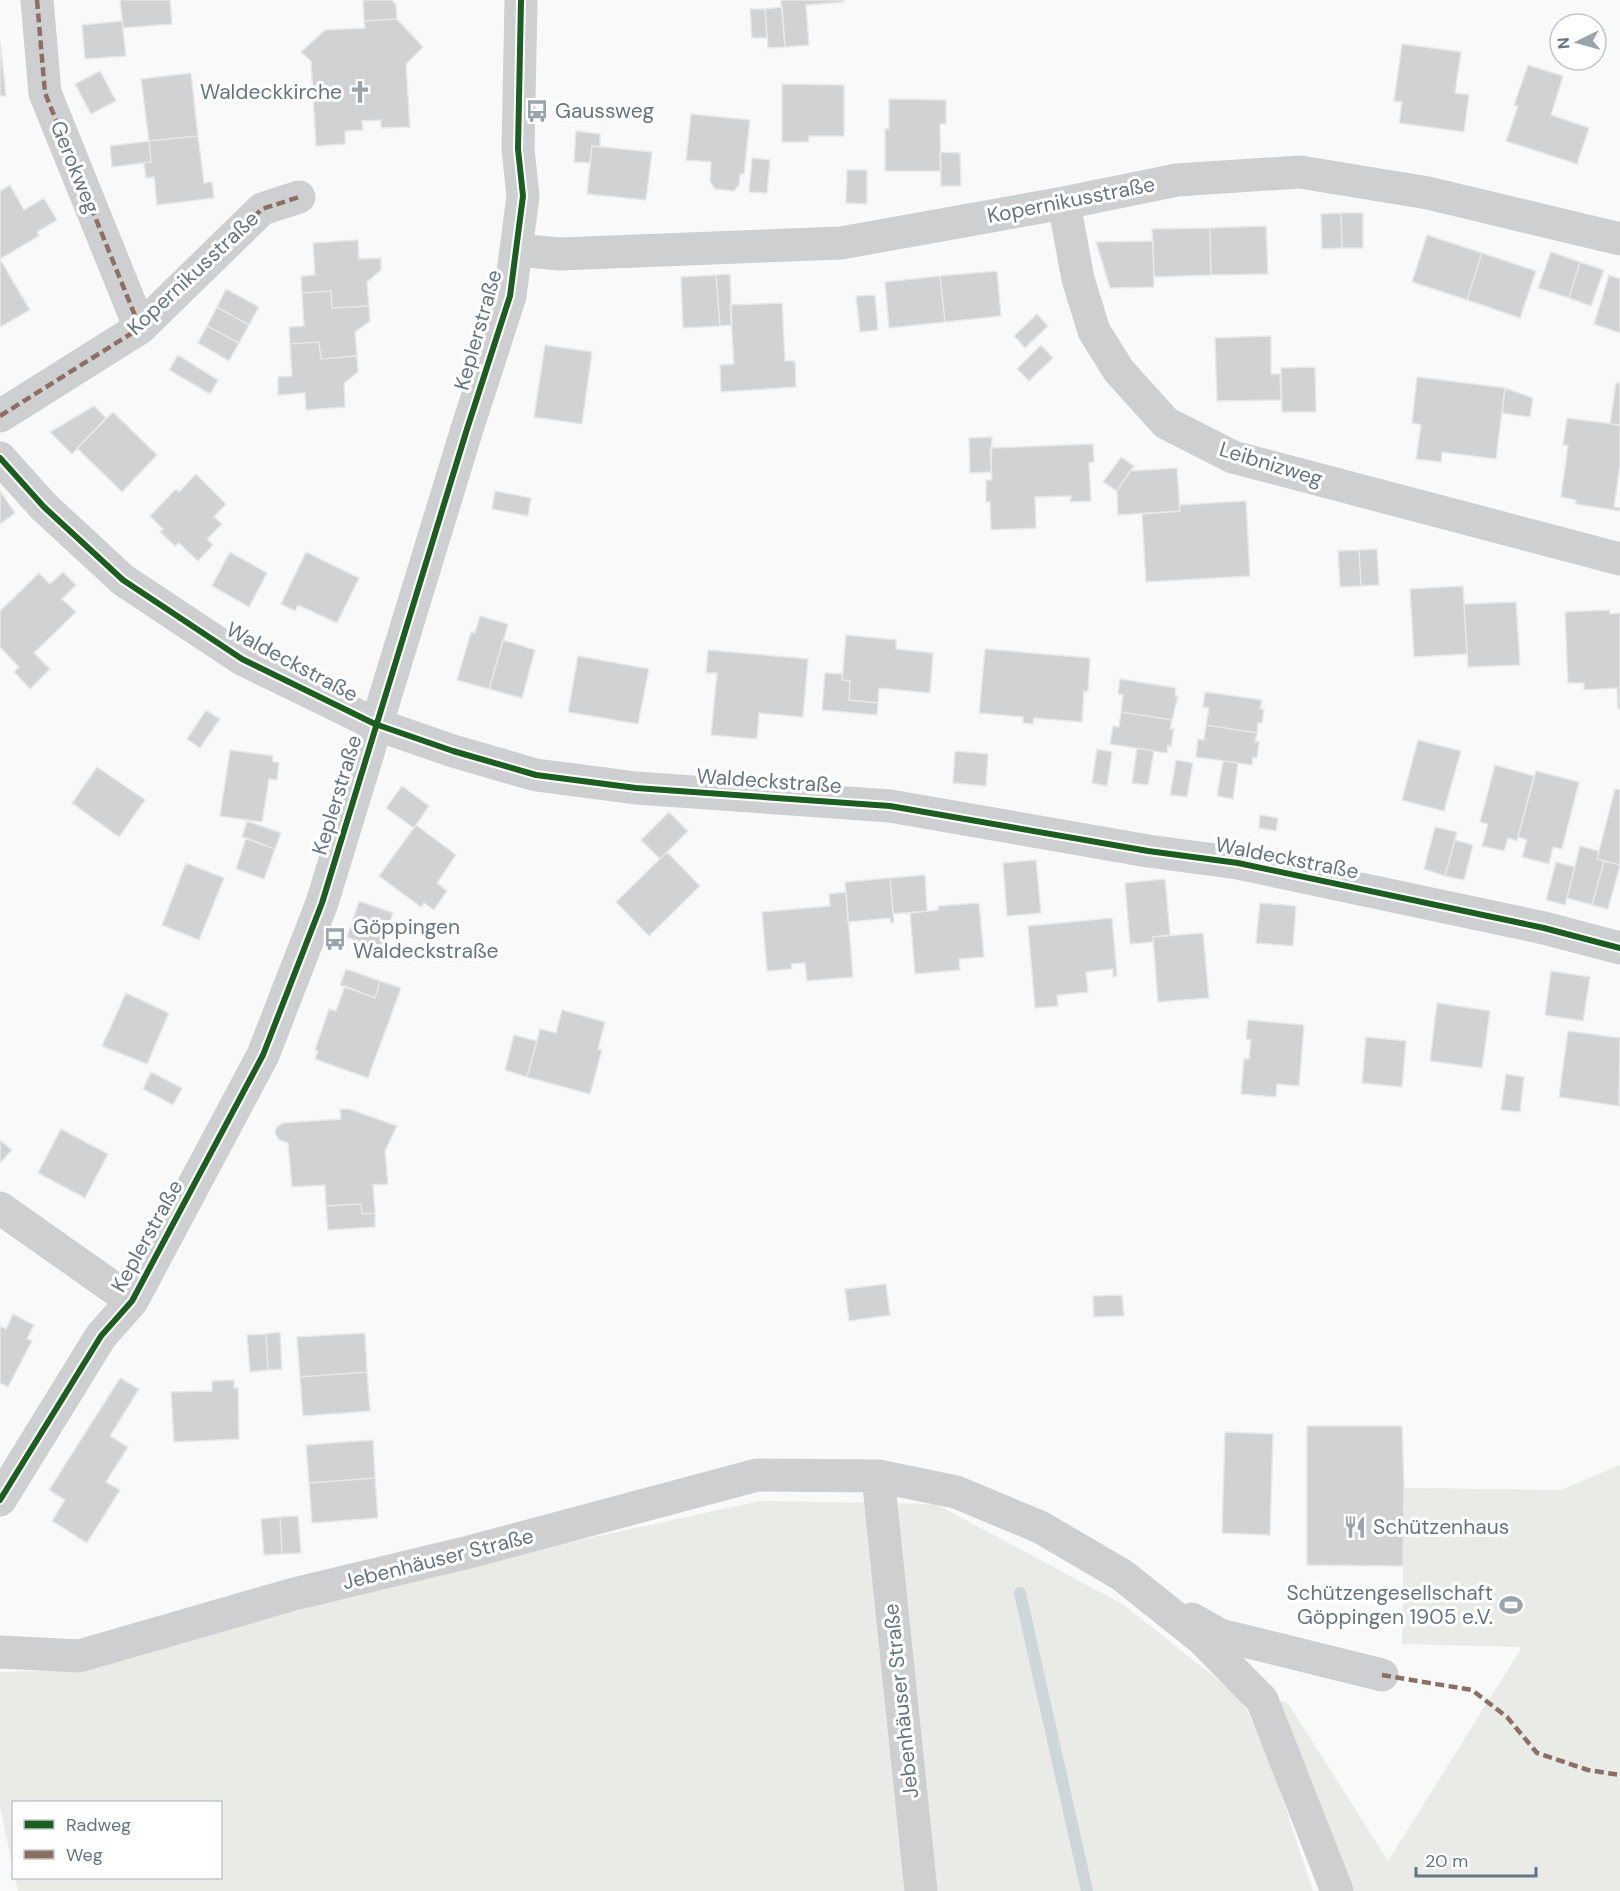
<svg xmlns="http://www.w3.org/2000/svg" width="1620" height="1891" font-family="'DM Sans',sans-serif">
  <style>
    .green { fill: #e8ebe6 }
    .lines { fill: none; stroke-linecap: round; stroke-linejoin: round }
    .stream { stroke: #ced6d9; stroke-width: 12 }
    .building { fill: #d0d2d3; stroke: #e8e8e8; stroke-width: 1.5 }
    .minor { stroke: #cecfd0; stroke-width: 33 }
    .quiet { stroke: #8d6e63; stroke-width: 4.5; stroke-dasharray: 9 4.5; stroke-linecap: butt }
    .cycleway-casing { stroke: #fff; stroke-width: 10 }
    .cycleway { stroke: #1b5e20; stroke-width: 6 }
    .labels { text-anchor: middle; stroke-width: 6; stroke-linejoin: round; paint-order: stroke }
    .poi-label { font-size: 21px; fill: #657683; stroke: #fff; text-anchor: start }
    .street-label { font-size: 21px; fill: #657683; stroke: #fff }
  </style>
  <rect width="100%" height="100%" fill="#f9f9f9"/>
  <path class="green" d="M 1620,1465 L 1620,1891 L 1348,1891 L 1271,1698 L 1288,1703 L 1388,1861 L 1522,1647 L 1402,1644 L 1404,1488 L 1561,1490 Z
    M 760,1501 L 936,1504 L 1124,1605 L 1241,1698 L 1269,1758 L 1313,1891 L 18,1891 L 15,1878 L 220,1878 L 220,1802 L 14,1802 L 13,1869 L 0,1807 L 0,1672 L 84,1670 L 437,1571 Z"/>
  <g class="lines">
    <path class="stream" d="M 1020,1593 L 1087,1891"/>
  </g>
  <path class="building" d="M 120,0 L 170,0 L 172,24 L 123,28 Z
    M 363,0 L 392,0 L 396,5 L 397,19 L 364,21 Z
    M 781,0 L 844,0 L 844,2 L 806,5 L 809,45 L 785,47 Z
    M 782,7 L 785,47 L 768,48 L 765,9 Z
    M 750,9 L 765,9 L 767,38 L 752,38 Z
    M 397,19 L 423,47 L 406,64 L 410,127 L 381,128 L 381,120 L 362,121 L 363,130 L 345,131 L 345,144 L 316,146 L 311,61 L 301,52 L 325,30 L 365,28 L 364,21 Z
    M 122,21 L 126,56 L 85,59 L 82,25 Z
    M 0,41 L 6,96 L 0,96 Z
    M 1402,44 L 1461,52 L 1455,93 L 1469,95 L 1464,132 L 1399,123 L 1402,102 L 1394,101 Z
    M 1528,65 L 1563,76 L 1551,115 L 1589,128 L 1577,164 L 1506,141 L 1518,106 L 1514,105 Z
    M 100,71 L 116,101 L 91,114 L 75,84 Z
    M 191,73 L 198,136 L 149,141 L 141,79 Z
    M 782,84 L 844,85 L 844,136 L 809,136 L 808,142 L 782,142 Z
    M 889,99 L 946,100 L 946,124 L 940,124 L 941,171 L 885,171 L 885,129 L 889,129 Z
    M 691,114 L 750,120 L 744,174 L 740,174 L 739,185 L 734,191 L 715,189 L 710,181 L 711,162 L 686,160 Z
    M 576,131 L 600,134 L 600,147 L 592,146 L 590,163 L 574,162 Z
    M 198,136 L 204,183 L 212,182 L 214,198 L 157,205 L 154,177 L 146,178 L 144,163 L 151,162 L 149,141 Z
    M 149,141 L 151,162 L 112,167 L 110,146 Z
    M 592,146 L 652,152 L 646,200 L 587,194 Z
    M 940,152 L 960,153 L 961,186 L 941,186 Z
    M 752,158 L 770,160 L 767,193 L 749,192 Z
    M 847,170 L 867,170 L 867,204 L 846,203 Z
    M 10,185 L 24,210 L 44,198 L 57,220 L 37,232 L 39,236 L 0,259 L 30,310 L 0,327 L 0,191 Z
    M 1341,213 L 1342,248 L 1322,249 L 1321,214 Z
    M 1341,213 L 1363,213 L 1363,248 L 1342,248 Z
    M 1266,226 L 1268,274 L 1211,275 L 1210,228 Z
    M 1210,228 L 1211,275 L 1154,277 L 1152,229 Z
    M 1427,235 L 1482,253 L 1467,300 L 1412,282 Z
    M 358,240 L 359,259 L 381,258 L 381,270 L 367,282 L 369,306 L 332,308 L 331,291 L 302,293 L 301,276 L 315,275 L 313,243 Z
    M 1153,241 L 1154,287 L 1110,288 L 1096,242 Z
    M 1551,252 L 1580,262 L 1569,298 L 1538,288 Z
    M 1482,253 L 1536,271 L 1520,318 L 1467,300 Z
    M 1580,262 L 1604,270 L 1591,306 L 1569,298 Z
    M 997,271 L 1001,316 L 945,322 L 940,276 Z
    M 730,274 L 732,325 L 720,326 L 716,275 Z
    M 716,275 L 720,326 L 683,328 L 681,277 Z
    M 1609,275 L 1620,279 L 1620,333 L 1594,324 Z
    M 940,276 L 945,322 L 889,328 L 885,282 Z
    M 226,289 L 259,307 L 249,325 L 217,307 Z
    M 331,291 L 332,308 L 369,306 L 370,321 L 355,332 L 357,356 L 321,359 L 319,342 L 290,344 L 289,327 L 304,326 L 302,293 Z
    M 875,295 L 878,330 L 860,332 L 856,296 Z
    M 782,303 L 785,361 L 795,361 L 796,387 L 721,392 L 720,365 L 734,364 L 730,305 Z
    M 217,307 L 249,325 L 239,343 L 207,326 Z
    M 1037,314 L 1048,326 L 1025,348 L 1014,336 Z
    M 207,326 L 239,343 L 229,361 L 198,343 Z
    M 1271,336 L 1271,374 L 1280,374 L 1281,400 L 1217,401 L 1215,338 Z
    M 319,342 L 321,359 L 357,356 L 358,372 L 344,383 L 345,407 L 306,410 L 305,393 L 278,395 L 278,377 L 292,376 L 290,344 Z
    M 545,345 L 592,352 L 582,424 L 534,417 Z
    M 1041,345 L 1053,358 L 1029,381 L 1017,369 Z
    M 178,355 L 218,380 L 210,394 L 169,370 Z
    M 1315,367 L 1316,412 L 1282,412 L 1281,368 Z
    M 1417,377 L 1505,388 L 1496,459 L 1442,452 L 1441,462 L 1416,459 L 1421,425 L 1412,423 Z
    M 1616,383 L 1620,383 L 1620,425 L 1610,424 Z
    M 1505,388 L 1533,398 L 1530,417 L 1502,413 Z
    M 94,406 L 106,418 L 72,454 L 50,432 Z
    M 113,412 L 157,455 L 122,492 L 77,448 Z
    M 1567,418 L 1620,425 L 1620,464 L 1614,507 L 1620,508 L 1620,511 L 1575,504 L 1576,500 L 1561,497 L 1568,445 L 1563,445 Z
    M 992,437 L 991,472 L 970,473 L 969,438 Z
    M 1093,444 L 1094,462 L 1089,463 L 1091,501 L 1070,502 L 1071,496 L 1035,497 L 1036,528 L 991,530 L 990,502 L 986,502 L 986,480 L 992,480 L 990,448 Z
    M 1121,457 L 1134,466 L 1117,491 L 1103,482 Z
    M 1177,468 L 1180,511 L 1118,515 L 1117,491 L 1130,471 Z
    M 196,474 L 226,504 L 214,517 L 222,524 L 207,539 L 213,545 L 198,561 L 179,543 L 175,546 L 160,532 L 163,529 L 150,516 L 176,489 L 179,492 Z
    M 0,491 L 15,513 L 0,524 Z
    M 495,491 L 531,498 L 528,516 L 492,509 Z
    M 1246,501 L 1250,576 L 1146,582 L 1142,514 L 1180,511 L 1179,505 Z
    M 1377,549 L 1379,585 L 1361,586 L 1359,550 Z
    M 1359,550 L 1361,586 L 1340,587 L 1338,551 Z
    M 230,552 L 267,573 L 249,607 L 212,586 Z
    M 306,552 L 359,578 L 337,623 L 298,605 L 295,611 L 281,604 Z
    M 63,572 L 76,585 L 62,599 L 76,612 L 34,653 L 50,669 L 30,689 L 14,672 L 19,667 L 0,647 L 0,611 L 39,573 L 50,584 Z
    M 1463,586 L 1467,654 L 1414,657 L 1410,589 Z
    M 1516,602 L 1520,665 L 1468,667 L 1464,604 Z
    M 1609,610 L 1610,614 L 1620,613 L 1620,709 L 1618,709 L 1617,688 L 1584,690 L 1584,683 L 1568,683 L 1565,612 Z
    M 480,616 L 508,624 L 489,689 L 457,680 L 471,632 L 475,633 Z
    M 846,635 L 896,640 L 896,649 L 933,653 L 930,693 L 879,688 L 878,703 L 849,700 L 850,681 L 842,680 Z
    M 503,640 L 535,650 L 522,698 L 489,689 Z
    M 985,649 L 1090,658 L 1088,692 L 1084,691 L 1082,722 L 1034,718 L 1033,724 L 1023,723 L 1023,717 L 979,713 Z
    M 708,650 L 808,659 L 803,717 L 759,713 L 757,739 L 711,735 L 717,673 L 706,673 Z
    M 578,656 L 649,669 L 638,724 L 568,712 Z
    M 825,673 L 843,674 L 842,680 L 850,681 L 849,700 L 878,703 L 877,715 L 822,710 Z
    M 1120,679 L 1176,688 L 1175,696 L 1178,696 L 1172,720 L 1121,712 L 1123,695 L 1118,694 Z
    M 1205,692 L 1262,700 L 1260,709 L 1264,709 L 1262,723 L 1258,723 L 1257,733 L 1206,725 L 1209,708 L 1203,707 Z
    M 206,710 L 220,719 L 200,748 L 187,739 Z
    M 1121,712 L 1172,720 L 1170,729 L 1174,729 L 1171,746 L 1168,745 L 1167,753 L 1110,744 L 1113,726 L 1119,727 Z
    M 1206,725 L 1257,733 L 1255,742 L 1259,742 L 1257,758 L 1253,757 L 1252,765 L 1196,757 L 1198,739 L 1204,740 Z
    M 1418,740 L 1461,751 L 1444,811 L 1402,800 Z
    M 1137,748 L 1154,751 L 1148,785 L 1132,783 Z
    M 1097,749 L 1112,752 L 1107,786 L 1092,783 Z
    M 230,750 L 273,756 L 272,761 L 279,763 L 277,780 L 269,779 L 262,822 L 220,816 Z
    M 955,751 L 988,754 L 986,786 L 953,783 Z
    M 1176,760 L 1193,763 L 1187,797 L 1170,795 Z
    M 1223,761 L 1238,763 L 1233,799 L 1217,796 Z
    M 1495,765 L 1534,776 L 1517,841 L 1508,838 L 1504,851 L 1482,846 L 1488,824 L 1480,822 Z
    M 97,767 L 145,800 L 119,837 L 72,803 Z
    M 1536,771 L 1579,782 L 1562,849 L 1553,847 L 1549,864 L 1522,857 L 1527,840 L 1518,837 Z
    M 402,786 L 429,806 L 414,828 L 386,808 Z
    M 1615,789 L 1620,790 L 1620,865 L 1597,859 Z
    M 669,812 L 688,831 L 660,859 L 641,840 Z
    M 1260,815 L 1278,818 L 1276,831 L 1259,828 Z
    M 247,821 L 281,833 L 275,849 L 242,837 Z
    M 416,825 L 456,855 L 437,883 L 447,891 L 434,910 L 424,903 L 421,907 L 379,876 Z
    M 1435,827 L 1457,832 L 1445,876 L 1424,869 Z
    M 246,838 L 275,849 L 264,879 L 236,869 Z
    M 1455,840 L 1473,845 L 1464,880 L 1445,876 Z
    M 1580,846 L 1599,851 L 1597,859 L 1604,861 L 1592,905 L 1567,898 Z
    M 667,852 L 700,886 L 649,936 L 616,902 Z
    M 1036,860 L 1041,913 L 1007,916 L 1003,863 Z
    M 1604,861 L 1620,865 L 1608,909 L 1592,905 Z
    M 1556,862 L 1575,867 L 1565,905 L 1546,900 Z
    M 186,863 L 224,878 L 199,940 L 162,925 Z
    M 925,875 L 927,911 L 893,914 L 890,878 Z
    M 890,878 L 894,922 L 891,923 L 890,918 L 848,922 L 845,882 Z
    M 1165,879 L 1170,935 L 1153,937 L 1153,942 L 1130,944 L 1125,883 Z
    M 846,892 L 853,977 L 807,981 L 805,963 L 791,964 L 792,969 L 767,971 L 762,912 L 830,906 L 829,894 Z
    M 359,901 L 393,913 L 387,931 L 353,919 Z
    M 979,903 L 984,957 L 959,959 L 960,970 L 915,974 L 910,913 L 938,910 L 938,906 Z
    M 1260,903 L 1296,906 L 1293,946 L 1256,943 Z
    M 1112,918 L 1117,976 L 1113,977 L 1113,969 L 1086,972 L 1088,992 L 1057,995 L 1058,1006 L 1035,1008 L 1028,926 Z
    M 353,919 L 387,931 L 380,949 L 347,937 Z
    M 1203,933 L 1209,998 L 1158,1002 L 1153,937 Z
    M 346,969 L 380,981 L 375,998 L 340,985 Z
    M 1551,971 L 1590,977 L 1583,1021 L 1545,1015 Z
    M 380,981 L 401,988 L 368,1078 L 315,1059 L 318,1051 L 315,1050 L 329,1009 L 336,1011 L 345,986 L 375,998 Z
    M 126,993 L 169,1013 L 147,1064 L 102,1046 Z
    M 1437,1003 L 1490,1011 L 1482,1068 L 1430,1061 Z
    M 562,1010 L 605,1022 L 598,1049 L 602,1050 L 590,1094 L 527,1077 L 540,1029 L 556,1033 Z
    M 1248,1020 L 1304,1025 L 1299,1086 L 1277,1084 L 1276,1097 L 1241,1094 L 1244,1059 L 1249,1059 L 1251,1040 L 1246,1039 Z
    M 1568,1031 L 1620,1038 L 1619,1106 L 1559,1097 Z
    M 514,1035 L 537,1041 L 527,1077 L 505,1070 Z
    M 1366,1037 L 1406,1041 L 1402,1087 L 1362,1083 Z
    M 151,1072 L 182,1088 L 173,1105 L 143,1089 Z
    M 1506,1074 L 1524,1077 L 1520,1112 L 1501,1110 Z
    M 340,1109 L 349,1109 L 397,1126 L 385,1151 L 388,1184 L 373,1185 L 375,1213 L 362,1214 L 361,1204 L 326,1206 L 325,1185 L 292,1187 L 288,1143 L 279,1140 L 275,1133 L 276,1128 L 283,1123 L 341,1119 Z
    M 61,1129 L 108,1154 L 85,1198 L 38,1173 Z
    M 0,1140 L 12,1150 L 0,1163 Z
    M 361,1204 L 362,1214 L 375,1213 L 375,1227 L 328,1230 L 326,1206 Z
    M 886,1284 L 890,1315 L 849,1321 L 845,1289 Z
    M 1122,1295 L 1124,1316 L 1094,1317 L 1093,1296 Z
    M 13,1314 L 34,1325 L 27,1339 L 32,1341 L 8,1387 L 0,1383 L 0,1326 L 6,1329 Z
    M 280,1332 L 282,1369 L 268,1370 L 266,1334 Z
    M 365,1333 L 367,1372 L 300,1377 L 297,1337 Z
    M 266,1334 L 268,1370 L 250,1372 L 247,1335 Z
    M 367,1372 L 370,1411 L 303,1416 L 300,1377 Z
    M 120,1378 L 139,1389 L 110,1436 L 128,1447 L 106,1482 L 120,1490 L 87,1543 L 52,1521 L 65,1500 L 49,1490 Z
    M 234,1380 L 234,1388 L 238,1388 L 239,1439 L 174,1442 L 171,1392 L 212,1391 L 212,1381 Z
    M 1307,1426 L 1402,1426 L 1404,1488 L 1403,1566 L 1307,1565 Z
    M 1225,1432 L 1273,1434 L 1270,1535 L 1222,1533 Z
    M 373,1440 L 375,1478 L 309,1483 L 306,1445 Z
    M 375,1478 L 378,1518 L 312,1523 L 309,1483 Z
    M 298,1516 L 301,1553 L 282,1554 L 280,1517 Z
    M 280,1517 L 282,1554 L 264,1555 L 261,1519 Z"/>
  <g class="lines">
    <path class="minor" d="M 37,0 L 45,93 L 140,328
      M 1064,203 L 1078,279 L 1094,331 L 1119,371 L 1166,423 L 1233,457 L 1620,559
      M 517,250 L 560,254 L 841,243 L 1064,203 L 1177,180 L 1300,172 L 1428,193 L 1620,239
      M 0,416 L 140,328 L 262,209 L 299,197
      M 0,458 L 44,507 L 123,580 L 242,659 L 375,724 L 453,751 L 536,775 L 636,788 L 890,806 L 1148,851 L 1238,863 L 1544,928 L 1620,948
      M 0,1208 L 132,1301
      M 878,1476 L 921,1891
      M 0,1500 L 101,1336 L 132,1301 L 263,1055 L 322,903 L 467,429 L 510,296 L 523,196 L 518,149 L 521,0
      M 1192,1619 L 1220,1635 L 1382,1675
      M 0,1652 L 79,1656 L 294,1594 L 469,1552 L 757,1475 L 878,1476 L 956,1492 L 1040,1527 L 1122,1575 L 1201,1638 L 1262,1700 L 1337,1891"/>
    <path class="quiet" d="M 37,0 L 45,93 L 140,328
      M 0,416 L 140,328 L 262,209 L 299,197
      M 1382,1675 L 1472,1690 L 1507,1717 L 1537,1753 L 1588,1770 L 1620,1775"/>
    <g class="cycleway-casing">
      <path id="cycleway" d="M 0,458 L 44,507 L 123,580 L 242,659 L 375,724 L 453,751 L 536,775 L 636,788 L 890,806 L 1148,851 L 1238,863 L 1544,928 L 1620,948
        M 0,1500 L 101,1336 L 132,1301 L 263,1055 L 322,903 L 467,429 L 510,296 L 523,196 L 518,149 L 521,0"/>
    </g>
    <use href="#cycleway" class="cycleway"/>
  </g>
  <defs>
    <g id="church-bare" transform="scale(1.8)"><path d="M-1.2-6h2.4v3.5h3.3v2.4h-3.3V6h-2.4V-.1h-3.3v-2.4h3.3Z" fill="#99a4ac" stroke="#fff" stroke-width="2.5" paint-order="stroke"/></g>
    <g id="bus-bare" transform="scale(1.8)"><path d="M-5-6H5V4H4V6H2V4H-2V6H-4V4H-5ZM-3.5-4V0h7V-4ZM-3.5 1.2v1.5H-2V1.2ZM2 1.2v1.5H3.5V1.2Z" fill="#99a4ac" stroke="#fff" stroke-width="2.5" paint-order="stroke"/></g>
    <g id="restaurant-bare" transform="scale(1.8)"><path d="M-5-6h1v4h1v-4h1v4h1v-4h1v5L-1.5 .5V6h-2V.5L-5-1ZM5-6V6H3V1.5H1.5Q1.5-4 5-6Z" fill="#99a4ac" stroke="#fff" stroke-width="2.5" paint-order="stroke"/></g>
    <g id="stadium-bare" transform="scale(1.8)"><path d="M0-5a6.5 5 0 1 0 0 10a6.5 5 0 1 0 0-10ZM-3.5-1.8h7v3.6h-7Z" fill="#99a4ac" stroke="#fff" stroke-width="2.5" paint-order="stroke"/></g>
  </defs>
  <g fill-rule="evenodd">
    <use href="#church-bare" x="360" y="92"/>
    <use href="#bus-bare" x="537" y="111"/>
    <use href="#bus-bare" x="335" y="939"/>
    <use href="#restaurant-bare" x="1355" y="1527"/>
    <use href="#stadium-bare" x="1511" y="1605"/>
  </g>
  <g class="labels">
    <g class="poi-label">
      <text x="342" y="99" text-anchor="end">Waldeckkirche</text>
      <text x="555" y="118">Gaussweg</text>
      <text x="353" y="934">Göppingen<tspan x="353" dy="24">Waldeckstraße</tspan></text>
      <text x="1373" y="1534">Schützenhaus</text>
      <text x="1493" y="1600" text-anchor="end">Schützengesellschaft<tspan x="1493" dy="24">Göppingen 1905 e.V.</tspan></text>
    </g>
    <g class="street-label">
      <text transform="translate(75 167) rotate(68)" y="7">Gerokweg</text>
      <text transform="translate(1071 200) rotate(-11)" y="7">Kopernikusstraße</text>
      <text transform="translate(193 273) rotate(-43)" y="7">Kopernikusstraße</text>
      <text transform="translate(478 330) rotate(-74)" y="7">Keplerstraße</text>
      <text transform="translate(1271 464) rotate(17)" y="7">Leibnizweg</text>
      <text transform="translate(292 662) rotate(28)" y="7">Waldeckstraße</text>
      <text transform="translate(769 781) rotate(4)" y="7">Waldeckstraße</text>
      <text transform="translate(337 795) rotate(-73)" y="7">Keplerstraße</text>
      <text transform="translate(1287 858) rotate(11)" y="7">Waldeckstraße</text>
      <text transform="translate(147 1236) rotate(-61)" y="7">Keplerstraße</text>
      <text transform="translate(438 1559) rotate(-14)" y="7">Jebenhäuser Straße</text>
      <text transform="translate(901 1701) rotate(-96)" y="7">Jebenhäuser Straße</text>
    </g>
  </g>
  <rect x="12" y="1801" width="210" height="78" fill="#ffffff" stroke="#c1c8cd" stroke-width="1.5"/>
  <rect x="24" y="1820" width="30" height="9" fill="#1b5e20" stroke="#c1c8cd" stroke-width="1.5"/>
  <text x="66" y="1831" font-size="18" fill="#657683">Radweg</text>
  <rect x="24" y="1850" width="30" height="9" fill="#8d6e63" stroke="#c1c8cd" stroke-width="1.5"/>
  <text x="66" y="1861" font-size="18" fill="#657683">Weg</text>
  <g transform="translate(1578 42) rotate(265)"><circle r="28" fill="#ffffff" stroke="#c1c8cd" stroke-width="1.5"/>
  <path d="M0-4.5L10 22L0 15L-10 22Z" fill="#99a4ac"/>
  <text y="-9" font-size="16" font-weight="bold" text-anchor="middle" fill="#657683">N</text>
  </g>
  <path d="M1416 1867v9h120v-9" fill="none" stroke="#657683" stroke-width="3"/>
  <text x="1425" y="1867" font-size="18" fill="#657683" stroke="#ffffff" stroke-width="4.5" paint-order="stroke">20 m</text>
</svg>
